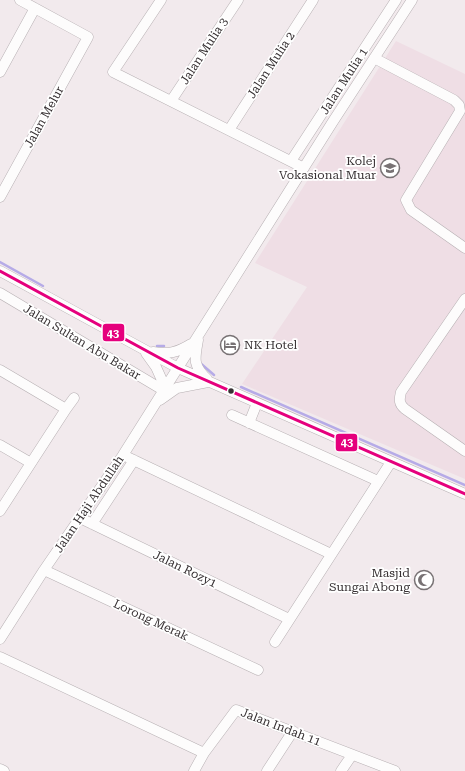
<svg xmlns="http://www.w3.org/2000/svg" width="465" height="771" font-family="'Roboto Serif',serif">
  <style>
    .built { fill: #efdee5 }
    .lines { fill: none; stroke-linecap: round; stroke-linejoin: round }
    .stream { stroke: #b6abe7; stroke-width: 2.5 }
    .minor-casing { stroke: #b7b0b3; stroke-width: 11 }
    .minor { stroke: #fdfcfc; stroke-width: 10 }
    .bus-1-casing { stroke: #fff; stroke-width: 6 }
    .bus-1 { stroke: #e5007d; stroke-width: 3 }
    .bus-dot { fill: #373133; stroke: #fff; stroke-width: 1.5 }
    .labels { text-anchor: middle; stroke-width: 3.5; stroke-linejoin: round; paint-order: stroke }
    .street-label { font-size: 12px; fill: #373133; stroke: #fff }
    .poi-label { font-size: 12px; fill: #373133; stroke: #fff; text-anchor: end }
    .line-badge { stroke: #fff; stroke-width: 1.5 }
    .badge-label { font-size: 11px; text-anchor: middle; font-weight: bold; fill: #fff }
  </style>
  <rect width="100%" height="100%" fill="#f2eaed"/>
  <path class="built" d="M 396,41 L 465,74 L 465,479 L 242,384 L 307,287 L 255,263 Z"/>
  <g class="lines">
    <path class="stream" d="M 0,262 L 43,286
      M 157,346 L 164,346
      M 199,362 L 214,375
      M 241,387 L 465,485"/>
    <g class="minor-casing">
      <path id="minor" d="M 161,0 L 113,72 L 304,168
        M 374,58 L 454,100 L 459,105 L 460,111 L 406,200 L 411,210 L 465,248
        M 0,72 L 35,8
        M 171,101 L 238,0
        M 229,130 L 313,0
        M 291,161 L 396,0
        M 0,197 L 88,37 L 20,0
        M 0,271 L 178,368 L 465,494
        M 0,293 L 163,390
        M 465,299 L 401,392 C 399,400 399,404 405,409 L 465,451
        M 198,340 C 195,358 192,365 207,379
        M 153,352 C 168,355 178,352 191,344
        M 146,353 L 156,367 L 165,387
        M 0,370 L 66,409
        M 160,400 L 177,388 L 208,382
        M 232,415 L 378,481
        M 249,423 L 257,403
        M 0,445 L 31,463
        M 123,455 L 331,554
        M 0,511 L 66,409 L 74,398
        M 80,518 L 289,619
        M 92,524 L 134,460
        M 44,570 L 258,670
        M 0,639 L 44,570 L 123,455 L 332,123 L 412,0
        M 275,642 L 391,462
        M 0,657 L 204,753
        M 0,769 L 4,771
        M 194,771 L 204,753 L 236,710 L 395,771
        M 267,771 L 293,731
        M 341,771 L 352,755"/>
    </g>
    <use href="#minor" class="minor"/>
    <g class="bus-1-casing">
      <path id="bus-1" d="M 0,271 L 178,368 L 465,494"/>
    </g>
    <use href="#bus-1" class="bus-1"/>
  </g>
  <defs>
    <g id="university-ring" transform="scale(1)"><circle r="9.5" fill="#fff" stroke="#787274" stroke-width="1.5"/><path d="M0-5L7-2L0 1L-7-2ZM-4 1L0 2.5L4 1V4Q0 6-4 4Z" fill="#787274"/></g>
    <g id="hotel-ring" transform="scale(1)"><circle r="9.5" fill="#fff" stroke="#787274" stroke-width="1.5"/><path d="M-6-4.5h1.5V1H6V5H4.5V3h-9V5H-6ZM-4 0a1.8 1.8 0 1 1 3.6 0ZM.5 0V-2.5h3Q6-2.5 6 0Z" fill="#787274"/></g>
    <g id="mosque-ring" transform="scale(1)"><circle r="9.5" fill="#fff" stroke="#787274" stroke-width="1.5"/><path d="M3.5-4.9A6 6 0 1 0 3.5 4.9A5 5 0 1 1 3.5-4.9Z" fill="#787274"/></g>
  </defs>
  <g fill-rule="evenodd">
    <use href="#university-ring" x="390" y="168"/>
    <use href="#hotel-ring" x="230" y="345"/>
    <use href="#mosque-ring" x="424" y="580"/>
  </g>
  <circle class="bus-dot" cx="231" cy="391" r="3.5"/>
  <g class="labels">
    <g class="street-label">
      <text transform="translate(204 51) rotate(-57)" y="4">Jalan Mulia 3</text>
      <text transform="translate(271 65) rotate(-57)" y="4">Jalan Mulia 2</text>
      <text transform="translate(344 81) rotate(-57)" y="4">Jalan Mulia 1</text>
      <text transform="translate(44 117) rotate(-61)" y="4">Jalan Melur</text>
      <text transform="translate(82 342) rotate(31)" y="4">Jalan Sultan Abu Bakar</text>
      <text transform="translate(89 504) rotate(-56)" y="4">Jalan Haji Abdullah</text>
      <text transform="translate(185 569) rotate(26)" y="4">Jalan Rozy1</text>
      <text transform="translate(151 620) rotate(25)" y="4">Lorong Merak</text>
      <text transform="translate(281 727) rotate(21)" y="4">Jalan Indah 11</text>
    </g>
    <g class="poi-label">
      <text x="376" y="165">Kolej<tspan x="376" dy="14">Vokasional Muar</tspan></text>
      <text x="244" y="349" text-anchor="start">NK Hotel</text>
      <text x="410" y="577">Masjid<tspan x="410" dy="14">Sungai Abong</tspan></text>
    </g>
  </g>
  <g class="line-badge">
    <rect x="102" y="323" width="23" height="19" rx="4" fill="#e5007d"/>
    <rect x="335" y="433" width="23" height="19" rx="4" fill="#e5007d"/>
  </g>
  <g class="badge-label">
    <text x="113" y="337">43</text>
    <text x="347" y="446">43</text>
  </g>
</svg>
